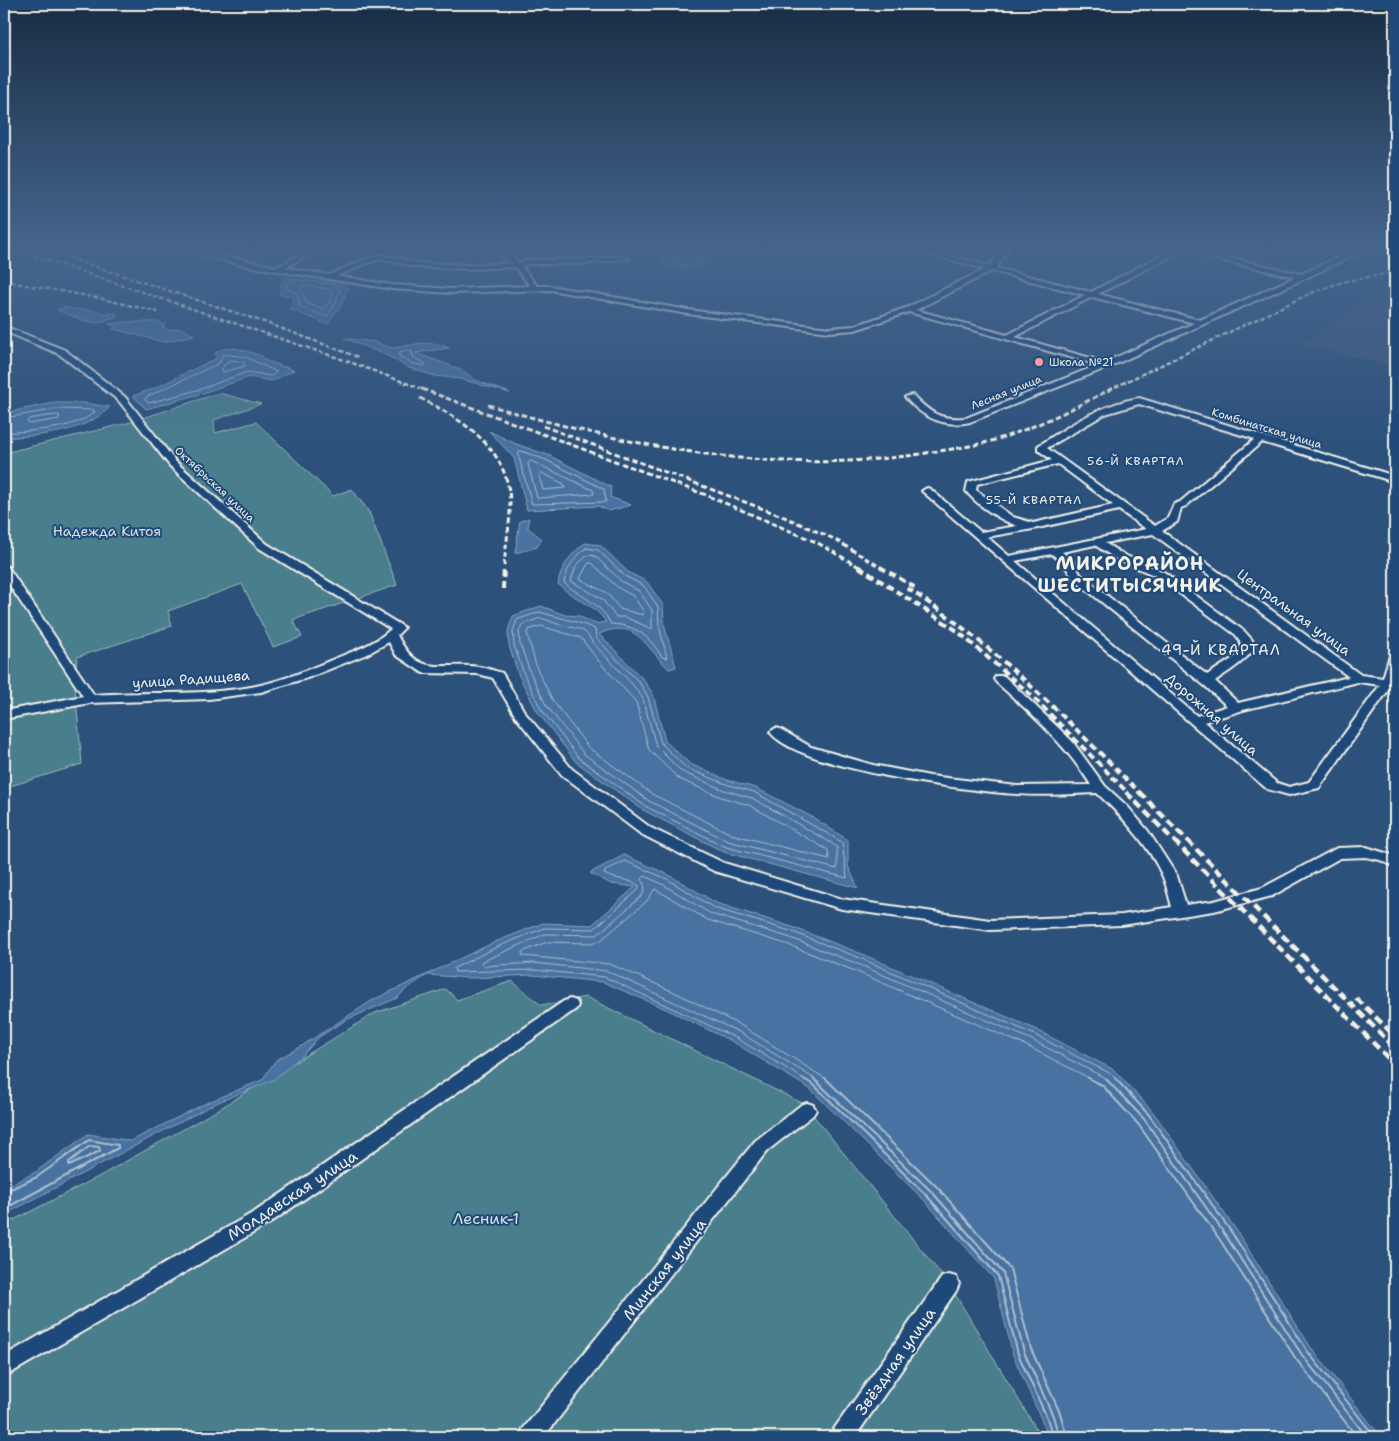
<svg xmlns="http://www.w3.org/2000/svg" width="1399" height="1441" font-family="'Shantell Sans',sans-serif">
  <style>
    .built { fill: #3c597d }
    .green { fill: #497e8d; stroke: #9eb8ba }
    .water { fill: #4672a1; stroke: #8ca5bd }
    .lines { fill: none; stroke-linecap: round; stroke-linejoin: round }
    .shore-far1 { stroke: #aebecc; stroke-width: 1 }
    .shore { stroke: #aebecc; stroke-width: 2 }
    .minor-casing { stroke: #f4f1e8; stroke-width: 4 }
    .minor { fill: #1f4a7a; fill-rule: evenodd }
    .rail-far3 { stroke: #f4f1e8; stroke-width: 2.5; stroke-dasharray: 4.5 2.5; stroke-linecap: butt }
    .rail-far2 { stroke: #f4f1e8; stroke-width: 3; stroke-dasharray: 5.5 3; stroke-linecap: butt }
    .rail-far1 { stroke: #f4f1e8; stroke-width: 4; stroke-dasharray: 7 4; stroke-linecap: butt }
    .rail { stroke: #f4f1e8; stroke-width: 4.5; stroke-dasharray: 9 4.5; stroke-linecap: butt }
    .poi-dot { fill: #ff9aa2; stroke: #1f4a7a; stroke-width: 2 }
    .labels { text-anchor: middle; stroke-width: 4; stroke-linejoin: round; paint-order: stroke }
    .far-poi-label { font-size: 11px; fill: #f4f1e8; stroke: #1f4a7a; text-anchor: start }
    .far-street-label { font-size: 11px; fill: #f4f1e8; stroke: #1f4a7a }
    .far-neighbourhood-label { font-size: 12px; letter-spacing: 1px; fill: #f4f1e8; stroke: #1f4a7a }
    .park-label { font-size: 14px; fill: #dae0da; stroke: #1f4a7a }
    .street-label { font-size: 14px; fill: #f4f1e8; stroke: #1f4a7a }
    .neighbourhood-label { font-size: 15px; letter-spacing: 1px; fill: #f4f1e8; stroke: #1f4a7a }
    .near-street-label { font-size: 16px; fill: #f4f1e8; stroke: #1f4a7a }
    .near-park-label { font-size: 16px; fill: #dae0da; stroke: #1f4a7a }
    .district-label { font-size: 19px; font-weight: bold; letter-spacing: 1px; fill: #f4f1e8; stroke: #1f4a7a }
  </style>
  <rect width="100%" height="100%" fill="#2c517b"/>
  <filter id="ink" filterUnits="userSpaceOnUse"><feTurbulence type="fractalNoise" baseFrequency=".02" numOctaves="2"/><feDisplacementMap in="SourceGraphic" scale="10" xChannelSelector="R" yChannelSelector="G"/><feConvolveMatrix kernelMatrix="1 2 1 2 8 2 1 2 1" color-interpolation-filters="sRGB"/></filter>
  <g filter="url(#ink)">
    <path class="built" d="M 1395,283 L 1395,367 L 1300,344 L 1379,291 Z"/>
    <path class="green" d="M 219,393 L 261,404 L 214,420 L 215,433 L 256,422 L 333,496 L 352,489 L 369,512 L 397,585 L 293,620 L 302,637 L 273,647 L 242,584 L 168,611 L 172,626 L 77,657 L 75,688 L 82,764 L 4,788 L 4,453 L 131,422 Z
      M 512,981 L 541,1005 L 586,997 L 804,1104 L 949,1284 L 1041,1437 L 4,1437 L 4,1225 L 98,1177 L 214,1112 L 375,1013 L 446,989 L 457,1000 Z"/>
    <path class="water" d="M 696,249 L 710,254 L 713,258 C 695,273 687,273 665,266 L 663,260 C 673,253 684,250 696,249 Z
      M 288,273 L 338,279 L 339,283 L 348,288 L 340,307 L 327,324 L 289,309 L 294,303 L 293,296 L 280,295 L 281,284 Z
      M 64,307 C 73,310 80,309 88,310 C 100,310 101,315 116,313 L 117,316 L 98,323 L 84,321 L 57,310 Z
      M 122,322 L 158,322 L 166,325 L 162,327 L 169,330 L 180,328 L 194,335 L 164,342 L 113,329 L 115,326 L 109,324 Z
      M 344,338 L 374,342 L 392,348 L 422,343 L 438,344 L 449,348 L 415,353 L 449,365 L 465,372 L 475,380 L 510,393 L 460,379 L 435,376 L 409,368 L 388,356 Z
      M 236,348 L 262,356 L 264,360 L 294,370 L 272,381 L 249,377 L 203,393 L 146,409 L 133,396 L 153,389 L 217,358 L 215,353 L 223,349 Z
      M 54,403 L 83,403 L 110,407 C 83,434 40,435 4,438 L 4,413 Z
      M 489,431 L 516,444 L 548,455 L 611,487 L 610,497 L 631,505 L 609,511 L 598,506 L 527,510 L 514,458 Z
      M 529,518 L 528,528 L 542,539 L 537,547 L 515,553 L 520,521 Z
      M 585,543 L 600,545 L 628,572 L 647,582 L 663,605 L 664,624 L 676,667 L 669,669 C 645,648 638,617 599,634 L 643,679 L 653,694 L 665,741 L 690,764 L 727,780 L 756,788 L 812,817 L 848,840 L 848,866 L 858,888 L 724,852 L 643,810 L 576,762 L 537,711 L 519,676 L 509,646 L 508,631 L 513,616 L 541,606 L 565,615 L 579,616 L 595,624 L 606,622 C 593,602 575,601 558,584 C 561,567 571,553 585,543 Z
      M 624,855 L 669,875 L 716,903 L 792,927 L 862,954 L 1035,1029 L 1114,1070 L 1153,1112 L 1236,1230 L 1312,1349 L 1381,1437 L 1049,1437 L 1013,1355 L 994,1279 L 924,1200 L 810,1089 L 733,1042 L 666,1009 L 603,982 L 533,975 L 469,978 L 427,975 L 406,989 L 397,998 L 346,1020 L 319,1037 L 303,1055 L 273,1080 L 216,1103 L 4,1215 L 4,1188 L 34,1173 L 88,1134 L 131,1141 L 204,1104 L 262,1080 L 276,1060 L 300,1047 L 373,1000 L 495,942 L 543,923 L 592,925 L 635,887 L 611,884 L 590,873 Z"/>
    <g class="lines">
      <path class="shore-far1" d="M 686,249 L 685,255 L 674,260 L 673,263 C 684,267 695,267 704,258 L 699,249
        M 290,279 L 333,284 L 340,289 L 335,304 L 327,317 L 300,307 L 297,293 L 286,289 Z
        M 304,285 L 329,289 L 332,292 L 330,301 L 324,309 L 306,303 L 301,288 Z
        M 411,351 L 414,358 L 425,363 L 425,366 L 411,363 L 399,356 L 400,352 Z
        M 224,354 L 245,357 L 277,372 L 271,376 L 247,372 L 201,389 L 149,403 L 145,400 L 146,397 L 219,363 Z
        M 230,360 L 243,362 L 245,366 L 223,372 L 222,369 Z
        M 55,415 L 59,415 L 59,419 L 29,424 L 27,422 L 29,419 Z
        M 4,418 L 58,409 L 94,410 L 95,412 C 71,431 33,430 4,433
        M 521,451 L 546,460 L 604,489 L 606,502 L 532,504 L 518,454 Z
        M 531,461 L 593,490 L 594,494 L 537,498 L 528,464 Z
        M 542,473 L 564,484 L 565,488 L 543,490 L 539,476 Z
        M 586,548 L 598,550 L 625,576 L 644,586 L 658,607 L 659,625 L 667,658 L 662,657 C 649,636 636,625 611,624 C 601,603 581,597 564,583 C 566,568 575,557 586,548 Z
        M 588,555 L 595,556 L 621,581 L 639,591 L 652,610 L 652,629 L 625,617 L 616,617 L 602,599 L 571,581 L 576,566 Z
        M 589,563 L 592,563 L 617,587 L 633,596 L 644,612 L 643,615 L 620,609 L 607,593 L 580,579 Z
        M 540,612 C 559,618 577,621 595,629 L 596,638 L 639,682 L 648,697 L 661,743 L 686,768 L 726,784 L 754,792 L 842,842 L 847,878 L 726,847 L 645,806 L 579,758 L 541,709 L 524,674 L 514,645 L 513,631 L 517,620 Z
        M 541,618 C 548,620 554,623 561,625 C 576,630 584,625 592,642 L 634,686 L 643,699 L 656,746 L 682,772 L 724,790 L 752,798 L 828,841 L 837,847 L 837,869 L 728,841 L 649,801 L 584,754 L 546,705 L 530,672 L 520,644 L 519,632 L 522,625 Z
        M 541,626 L 581,638 L 597,659 L 636,702 L 649,750 L 679,779 L 721,797 L 749,805 L 828,850 L 829,859 L 731,834 L 652,794 L 589,748 L 553,701 L 537,669 L 527,633 L 529,630 Z
        M 804,1079 L 736,1038 L 605,977 L 534,970 L 455,972 L 454,968 L 497,947 L 544,928 L 594,929 L 638,890 L 639,886 C 632,879 615,880 604,874 L 605,871 L 625,861 L 667,879 L 714,908 L 790,931 L 860,958 L 1033,1034 L 1111,1074 L 1116,1079
        M 815,1079 L 739,1032 L 607,971 L 534,963 L 483,966 L 481,962 L 545,934 L 597,935 L 642,896 L 645,888 L 642,879 L 645,876 L 664,885 L 711,914 L 788,937 L 858,964 L 1030,1039 L 1107,1079
        M 826,1079 L 742,1026 L 674,992 L 610,964 L 523,956 L 522,952 L 547,942 L 591,943 L 600,941 L 646,902 L 655,889 L 708,920 L 786,944 L 855,971 L 1027,1046 L 1091,1079"/>
      <path class="shore" d="M 802,1078 L 814,1085 L 927,1196 L 998,1276 L 1018,1354 L 1047,1418 L 1053,1437
        M 813,1078 L 932,1192 L 1003,1273 L 1024,1352 L 1053,1416 L 1059,1437
        M 825,1078 L 937,1187 L 1010,1269 L 1031,1349 L 1060,1413 L 1067,1437
        M 1088,1078 L 1102,1085 L 1138,1124 L 1220,1240 L 1296,1359 L 1357,1437
        M 1105,1078 L 1144,1119 L 1226,1236 L 1302,1355 L 1367,1437
        M 1115,1078 L 1149,1115 L 1232,1233 L 1308,1352 L 1375,1437
        M 90,1146 L 99,1147 L 100,1151 L 69,1166 L 69,1162 Z
        M 4,1192 L 37,1177 L 89,1140 L 118,1145 L 118,1148 L 4,1209"/>
      <g class="minor-casing">
        <path id="minor" d="M 177,249 L 190,249 L 277,267 L 302,254 L 303,252 L 301,249 L 308,249 L 310,252 L 306,256 L 285,268 L 329,275 L 366,259 L 381,255 L 418,263 L 469,265 L 512,263 L 492,249 C 503,249 512,254 518,263 L 528,260 L 580,260 L 625,256 L 628,258 L 627,259 L 580,264 L 528,264 L 521,266 L 537,286 L 550,286 L 688,310 L 829,328 L 854,326 L 906,308 L 985,269 L 924,253 L 923,252 L 926,250 L 990,266 L 1002,249 L 1009,249 L 996,268 L 1091,292 L 1173,249 L 1192,249 L 1301,274 L 1357,249 L 1366,249 L 1306,278 L 1109,367 L 970,422 C 943,428 922,417 905,397 L 912,395 C 931,413 939,420 966,418 L 1098,365 L 909,312 L 855,330 L 829,332 L 688,314 L 550,290 L 452,293 L 392,289 L 247,266 ZM 1181,251 L 1182,251 L 1295,277 L 1200,320 L 1098,294 ZM 381,259 L 418,267 L 469,269 L 515,267 L 530,286 L 452,289 L 392,285 L 337,276 L 370,262 ZM 992,271 L 1085,295 L 1007,335 L 916,310 ZM 1092,297 L 1194,323 L 1105,362 L 1015,337 Z
          M 4,326 L 65,350 L 125,397 L 176,462 L 267,544 L 402,626 L 404,628 L 397,635 C 419,680 442,661 480,667 C 487,668 495,671 502,673 L 525,713 L 572,769 L 651,828 L 724,863 L 842,899 L 990,920 L 1122,915 L 1172,907 C 1169,897 1167,886 1163,877 C 1149,845 1122,816 1097,793 C 1070,794 1044,796 1017,794 C 968,791 798,769 770,732 L 776,728 L 780,729 L 811,747 L 873,765 L 930,776 L 1017,786 L 1091,785 C 1066,745 1031,713 996,682 L 994,679 L 996,676 L 1004,676 L 1072,741 L 1105,786 L 1128,807 L 1148,831 L 1177,876 L 1186,905 L 1214,901 L 1262,888 L 1337,848 L 1366,847 L 1395,856 L 1395,867 L 1380,860 L 1366,857 L 1340,858 L 1272,896 L 1214,911 L 1122,925 L 990,930 L 842,909 L 714,871 L 641,834 L 562,775 L 516,717 L 493,678 L 478,674 L 423,673 L 396,655 L 389,642 L 367,654 L 310,677 L 261,692 L 209,699 L 90,703 L 4,719 L 4,711 L 83,696 L 4,577 L 4,566 L 8,567 L 94,695 C 146,691 199,696 251,687 C 280,682 307,670 334,659 C 354,651 375,644 391,629 L 259,548 L 170,466 L 119,401 L 59,354 L 4,331 Z
          M 1139,398 L 1395,476 L 1395,482 L 1262,442 L 1186,506 L 1181,508 L 1177,522 L 1162,531 L 1361,675 L 1383,678 L 1389,658 L 1395,655 L 1394,682 L 1319,788 L 1289,795 L 1267,789 L 922,491 L 927,488 L 930,489 L 981,532 L 1017,526 C 1000,520 978,506 966,491 L 968,482 L 1052,460 L 1038,450 L 1038,446 C 1069,426 1101,404 1139,398 ZM 1139,404 L 1255,439 L 1180,502 L 1174,504 L 1168,518 L 1155,526 L 1047,448 L 1105,414 ZM 1058,464 L 1113,505 L 1033,523 L 1013,517 L 976,490 L 977,484 ZM 1119,510 L 1146,529 L 1009,556 L 987,537 L 1033,529 ZM 1153,534 L 1349,677 L 1238,703 L 1215,681 C 1229,671 1243,663 1254,649 L 1252,640 L 1244,631 L 1164,572 L 1124,555 L 1105,543 ZM 1095,545 L 1116,559 L 1156,576 L 1236,635 L 1240,641 L 1242,649 L 1235,657 L 1207,675 L 1080,574 L 1073,561 L 1062,552 ZM 1052,554 L 1065,565 L 1072,578 L 1205,686 L 1227,706 L 1197,716 L 1015,561 ZM 1358,682 L 1380,685 L 1309,782 L 1289,787 L 1277,783 L 1204,722 C 1212,719 1239,712 1243,710 Z
          M 570,999 L 576,1001 L 578,1005 L 576,1009 L 270,1223 L 4,1377 L 4,1356 L 256,1211 L 564,1001 Z
          M 807,1103 L 813,1105 L 816,1110 L 813,1115 L 767,1151 L 544,1437 L 520,1437 L 523,1429 L 755,1141 L 801,1105 Z
          M 949,1275 L 956,1277 L 959,1284 L 956,1291 L 855,1437 L 831,1437 L 834,1429 L 942,1277 Z"/>
      </g>
      <use href="#minor" class="minor"/>
      <path class="rail-far3" d="M 14,249 L 347,361 L 425,390
        M 42,249 L 264,322 L 358,357
        M 4,281 L 94,297 L 158,312
        M 1109,390 L 1311,293 L 1342,282 L 1395,272"/>
      <path class="rail-far2" d="M 422,389 L 706,495 L 816,542 L 861,568
        M 420,398 C 465,421 511,450 510,507 C 510,527 505,547 504,568
        M 488,405 C 635,448 785,479 938,451 C 959,448 981,445 1001,438 C 1039,426 1076,407 1111,389
        M 543,426 L 782,516 L 832,538 L 882,568"/>
      <path class="rail-far1" d="M 859,567 L 956,630 L 1030,694 L 1128,793
        M 880,567 L 916,588
        M 907,588 C 995,645 1067,720 1140,793
        M 503,589 L 504,567"/>
      <path class="rail" d="M 1126,792 L 1395,1065
        M 1139,792 L 1395,1048
        M 1356,998 L 1395,1036"/>
    </g>
  </g>
  <linearGradient id="sky" x2="0" y2="1"><stop stop-color="#182d44"/><stop offset="0.55" stop-color="#45658d"/><stop offset="1" stop-color="#45658d" stop-opacity="0"/></linearGradient>
  <rect width="1399" height="451" fill="url(#sky)"/>
  <circle class="poi-dot" cx="1039" cy="362" r="5"/>
  <g class="labels">
    <g class="far-poi-label">
      <text x="1049" y="366">Школа №21</text>
    </g>
    <g class="far-street-label">
      <text transform="translate(1006 392) rotate(-22)" y="4">Лесная улица</text>
      <text transform="translate(1267 428) rotate(17)" y="4">Комбинатская улица</text>
      <text transform="translate(215 484) rotate(43)" y="4">Октябрьская улица</text>
    </g>
    <g class="far-neighbourhood-label">
      <text x="1136" y="465">56-Й КВАРТАЛ</text>
      <text x="1034" y="504">55-Й КВАРТАЛ</text>
    </g>
    <g class="park-label">
      <text x="107" y="536">Надежда Китоя</text>
    </g>
    <g class="street-label">
      <text transform="translate(1294 612) rotate(36)" y="5">Центральная улица</text>
      <text transform="translate(191 679) rotate(-4)" y="5">улица Радищева</text>
      <text transform="translate(1212 714) rotate(41)" y="5">Дорожная улица</text>
    </g>
    <g class="neighbourhood-label">
      <text x="1221" y="655">49-Й КВАРТАЛ</text>
    </g>
    <g class="near-street-label">
      <text transform="translate(292 1195) rotate(-33)" y="6">Молдавская улица</text>
      <text transform="translate(664 1269) rotate(-52)" y="6">Минская улица</text>
      <text transform="translate(895 1361) rotate(-55)" y="6">Звёздная улица</text>
    </g>
    <g class="near-park-label">
      <text x="486" y="1224">Лесник-1</text>
    </g>
    <g class="district-label">
      <text x="1130" y="570">МИКРОРАЙОН<tspan x="1130" dy="22">ШЕСТИТЫСЯЧНИК</tspan></text>
    </g>
  </g>
  <rect width="1399" height="1441" fill="none" stroke="#1f4a7a" stroke-width="20"/>
  <rect x="10" y="10" width="1379" height="1421" fill="none" stroke="#f4f1e8" stroke-width="2" filter="url(#ink)"/>
</svg>
